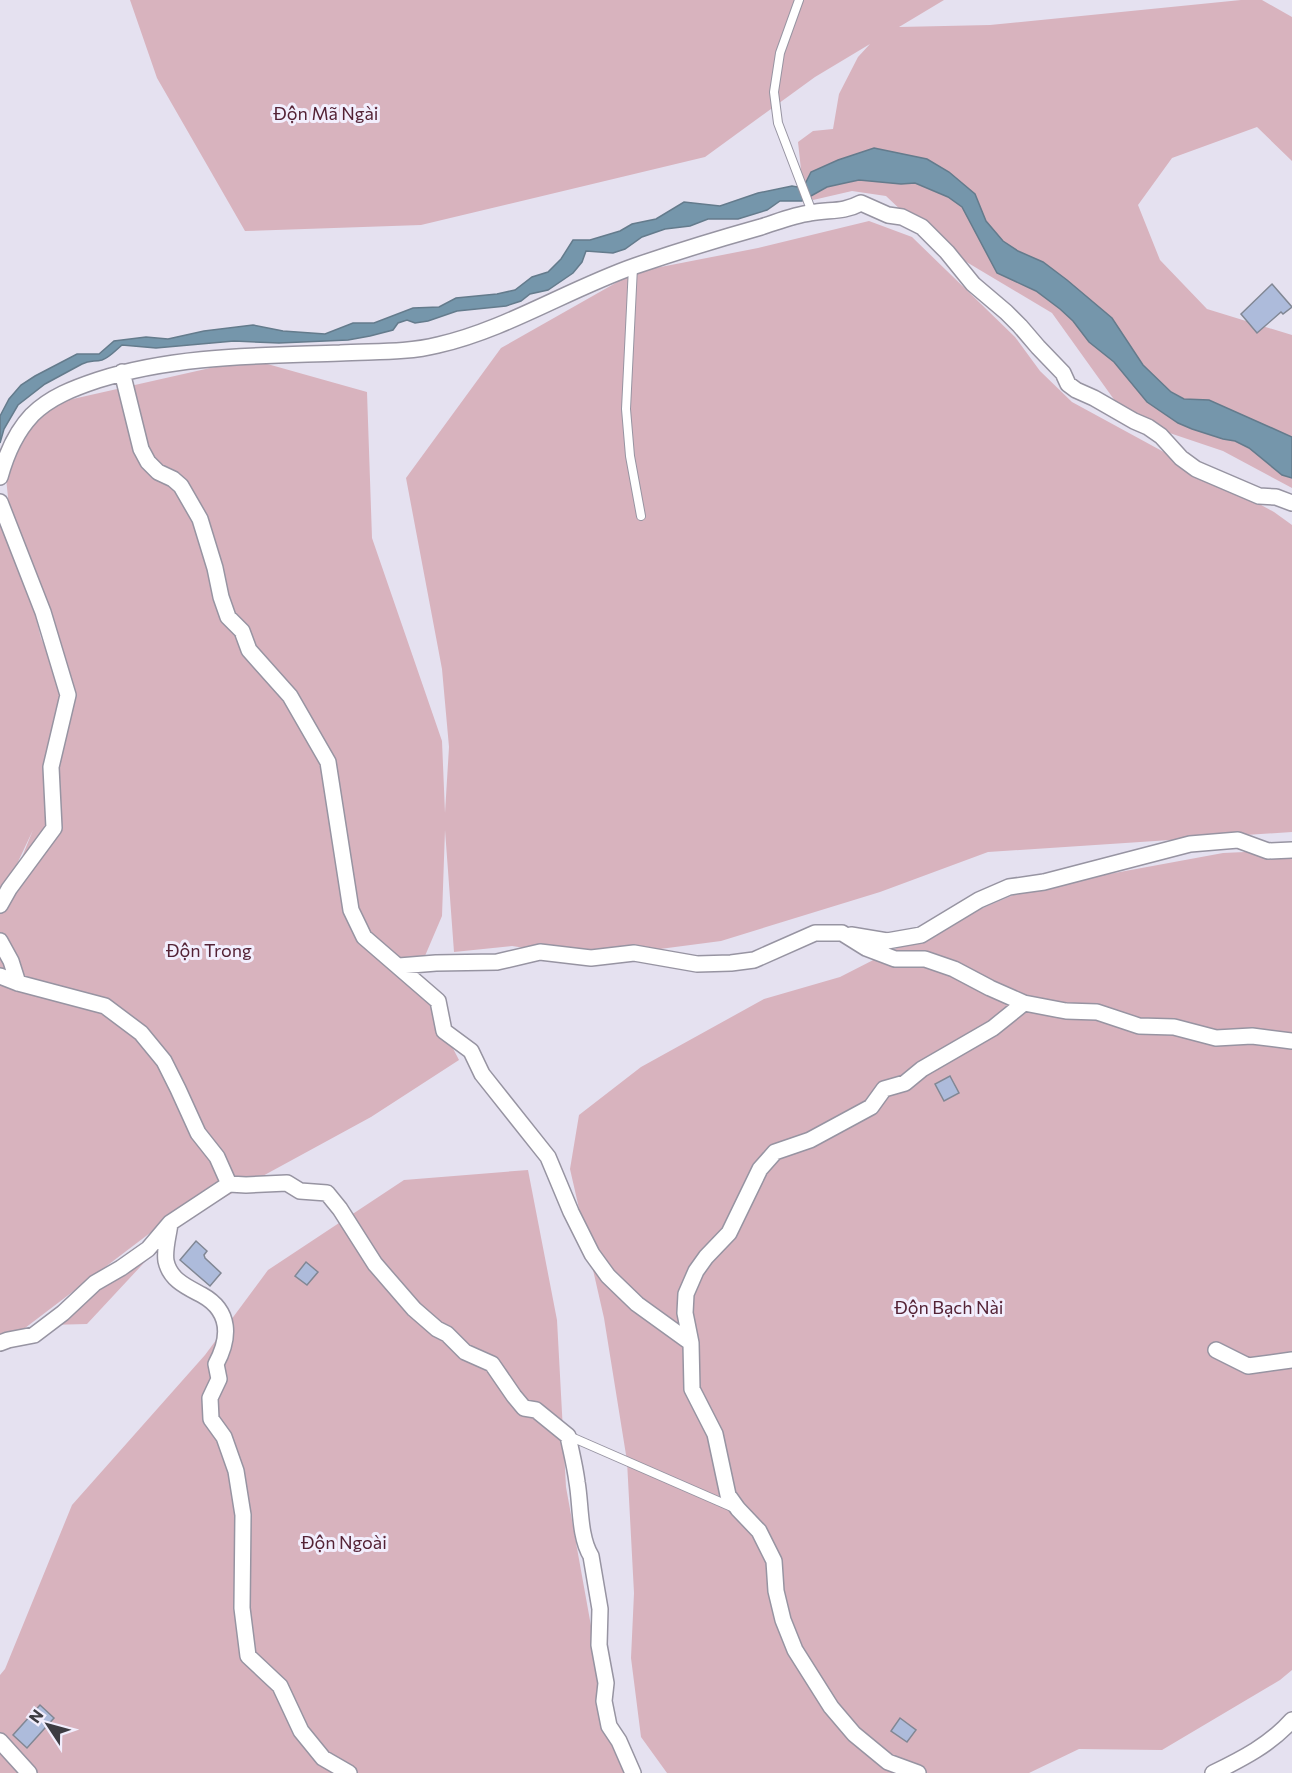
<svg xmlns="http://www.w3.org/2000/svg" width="1292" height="1773" font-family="Commissioner,sans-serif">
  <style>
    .green { fill: #d8b3be; fill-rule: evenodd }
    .water { fill: #7596ab; stroke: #647b8c; stroke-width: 1.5 }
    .building { fill: #adbbdb; stroke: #818794; stroke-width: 1.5 }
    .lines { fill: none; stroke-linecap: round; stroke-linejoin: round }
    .lane-casing { stroke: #9794a2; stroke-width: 10 }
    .street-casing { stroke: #9794a2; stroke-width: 18 }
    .lane { stroke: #fff; stroke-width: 8 }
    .street { stroke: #fff; stroke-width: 15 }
    .labels { text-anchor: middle; stroke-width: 6; stroke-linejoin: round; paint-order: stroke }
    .park-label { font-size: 18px; fill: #542235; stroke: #f2eefd }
  </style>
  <rect width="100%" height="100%" fill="#e5e1f0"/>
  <path class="green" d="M 130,0 L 944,0 L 899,27 L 990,25 L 1241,0 L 1262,0 L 1292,17 L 1292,161 L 1257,127 L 1172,158 L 1138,205 L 1160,260 L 1207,309 L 1292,335 L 1292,488 L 1223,451 L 1128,419 L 1052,313 L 938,245 L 886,196 L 852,191 L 813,200 L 803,188 L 798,142 L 813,131 L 833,129 L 839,94 L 858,57 L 870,44 L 815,77 L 705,157 L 421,225 L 245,231 L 157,78 Z
    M 869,221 L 912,237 L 1015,337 L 1040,371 L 1072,402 L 1274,512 L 1292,525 L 1292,832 L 988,852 L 880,892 L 721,941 L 591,958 L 512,946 L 454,952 L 445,830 L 442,916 L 416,977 L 459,1060 L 371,1117 L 246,1185 L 181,1223 L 87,1324 L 48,1325 L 121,1268 L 175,1214 L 0,1347 L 0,905 L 9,889 L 33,830 L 0,900 L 0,504 L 9,507 L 6,478 L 13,457 L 35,422 L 55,403 L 250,359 L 367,392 L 372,538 L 442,741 L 445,813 L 449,747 L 442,669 L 406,478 L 501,348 L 635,272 L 758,248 ZM 10,515 L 66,659 L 60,683 L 41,638 Z
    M 1292,850 L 1292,1670 L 1280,1680 L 1162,1750 L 1079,1749 L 1029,1773 L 667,1773 L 641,1737 L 631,1658 L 634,1593 L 627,1461 L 604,1318 L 570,1169 L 579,1115 L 641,1067 L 764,999 L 840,977 L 936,928 L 1044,882 L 1109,874 L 1223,853 Z
    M 528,1170 L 557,1320 L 566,1487 L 609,1726 L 627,1773 L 0,1773 L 0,1675 L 5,1669 L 72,1505 L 205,1355 L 268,1270 L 404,1180 Z"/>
  <path class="water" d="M 874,148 L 927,159 L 949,172 L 975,194 L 986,221 L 1003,241 L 1018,251 L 1043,262 L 1067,280 L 1112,318 L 1143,365 L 1171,392 L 1184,399 L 1209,400 L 1292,437 L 1292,478 L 1282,475 L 1249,448 L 1235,441 L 1223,439 L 1192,429 L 1178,423 L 1147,402 L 1114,362 L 1089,342 L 1073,321 L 1060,309 L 1036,291 L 997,273 L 962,207 L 948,197 L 915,183 L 901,184 L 859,180 L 845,183 L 827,187 L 802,201 L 780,201 L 767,210 L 738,219 L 708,219 L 690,226 L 665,229 L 642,237 L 625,249 L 613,253 L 586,251 L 582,262 L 573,273 L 548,290 L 530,294 L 521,301 L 506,306 L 457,311 L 428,321 L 415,323 L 407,320 L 398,323 L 393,330 L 370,336 L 348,340 L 279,343 L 234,341 L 156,348 L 122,345 C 116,350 109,358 102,360 C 94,362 90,360 82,364 L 45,384 L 18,405 L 4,429 L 0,443 L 0,416 L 9,399 L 21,385 L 35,376 L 77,354 L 99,354 L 114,341 L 146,337 L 168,339 L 204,331 L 253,325 L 283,331 L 325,334 L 353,323 L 374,323 L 413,308 L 439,307 L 456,298 L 497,294 L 515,290 L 532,277 L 548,272 L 561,259 L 573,240 L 590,240 L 620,231 L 632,224 L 656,219 L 684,202 L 720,206 L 758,193 L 792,186 L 803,188 L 811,172 L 838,160 Z"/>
  <path class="building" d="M 1272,284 L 1292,307 L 1283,314 L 1281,312 L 1257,333 L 1241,314 Z
    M 950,1076 L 959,1093 L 944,1101 L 935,1084 Z
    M 196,1241 L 207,1251 L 204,1255 L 205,1258 L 221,1273 L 210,1286 L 180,1260 Z
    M 306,1262 L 318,1272 L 307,1285 L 295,1276 Z
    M 40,1705 L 54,1718 L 27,1748 L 13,1735 Z
    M 900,1718 L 916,1730 L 907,1742 L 891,1731 Z"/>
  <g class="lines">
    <g class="lane-casing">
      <path id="lane" d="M 799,0 L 780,53 L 774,92 L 778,123 L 812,212
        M 633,267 L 626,409 L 630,456 L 641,516
        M 569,1436 L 734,1508"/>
    </g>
    <g class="street-casing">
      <path id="street" d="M 122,372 L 141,449 L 148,462 L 158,472 L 173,479 L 181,486 L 200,519 L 215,568 L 221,597 L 228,617 L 242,631 L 249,650 L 290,696 L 328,762 L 351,910 L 364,937 L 438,1001 L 444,1031 L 471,1051 L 482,1074 L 548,1157 L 571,1212 L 592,1254 L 608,1276 L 637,1304 L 691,1343 L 692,1389 L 715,1434 L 728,1495 L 738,1509 L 759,1531 L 774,1561 L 776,1591 L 783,1620 L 795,1650 L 831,1707 L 854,1734 L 888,1762 L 918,1773
        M 0,477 C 6,455 16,432 32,415 C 50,397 74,388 98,380 C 176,355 259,356 340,353 C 373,351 406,353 438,345 C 505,330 569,289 635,266 C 676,252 718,239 761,227 C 777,222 794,215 810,213 C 829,209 842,213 861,203 L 888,215 L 902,217 L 922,227 L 947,252 L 973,284 L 1006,312 L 1020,326 L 1038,347 L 1063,373 L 1068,384 L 1076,390 L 1094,398 L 1134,421 L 1148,427 L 1161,436 L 1181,458 L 1196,469 L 1259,496 L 1276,497 L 1292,503
        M 0,502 L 43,612 L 68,695 L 51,767 L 54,828 L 9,889 L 0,905
        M 851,935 L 887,941 L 921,935 L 979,900 L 1009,887 L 1044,882 L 1190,844 L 1238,840 L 1268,851 L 1292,850
        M 0,941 L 11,961 L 18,983
        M 399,966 L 436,963 L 497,962 L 540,952 L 591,958 L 634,953 L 697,964 L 731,963 L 754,960 L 815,933 L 842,933 L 866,948 L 895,959 L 925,959 L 954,969 L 990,988 L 1024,1003 L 1066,1011 L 1097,1012 L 1139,1026 L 1174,1027 L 1216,1038 L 1252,1036 L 1292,1041
        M 0,976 L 18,983 L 105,1006 L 141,1033 L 164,1061 L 178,1089 L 198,1133 L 217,1157 L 229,1184 L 246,1185 L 287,1183 L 300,1191 L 327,1193 L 340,1209 L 375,1264 L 414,1309 L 437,1329 L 447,1334 L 465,1352 L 492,1364 L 514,1396 L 524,1408 L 536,1410 L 568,1436 C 571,1451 575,1466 577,1482 C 581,1504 579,1537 591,1556 L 600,1609 L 599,1645 L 606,1683 L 604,1701 L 609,1726 L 619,1741 L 633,1773
        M 170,1223 C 169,1234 164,1249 166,1261 C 170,1280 187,1287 202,1295 C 231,1311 230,1338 216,1364 L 219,1379 L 210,1398 L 211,1419 L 224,1437 L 236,1471 L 243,1515 L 242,1608 L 248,1656 L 280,1686 L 301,1731 L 323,1758 L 349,1773
        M 0,1343 L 8,1340 L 34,1335 L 63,1313 L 95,1283 L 121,1268 L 148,1249 L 170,1223 L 229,1184
        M 691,1343 L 685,1313 L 686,1294 L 696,1271 L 706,1257 L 729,1233 L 760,1169 L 775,1152 L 810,1140 L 871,1107 L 884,1089 L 905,1083 L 922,1069 L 993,1028 L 1024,1003
        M 1216,1350 L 1248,1366 L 1292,1360
        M 0,1741 L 29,1773
        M 1213,1773 C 1242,1759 1271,1744 1292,1720"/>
    </g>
    <use href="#lane" class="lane"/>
    <use href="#street" class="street"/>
  </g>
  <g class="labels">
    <g class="park-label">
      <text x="326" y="120">Độn Mã Ngài</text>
      <text x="209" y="957">Độn Trong</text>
      <text x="949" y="1314">Độn Bạch Nài</text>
      <text x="344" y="1549">Độn Ngoài</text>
    </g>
  </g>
  <g transform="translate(48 1725) rotate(306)" stroke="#f2eefd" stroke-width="4.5" paint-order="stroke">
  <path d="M0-4.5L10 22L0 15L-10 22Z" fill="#3d3c42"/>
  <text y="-9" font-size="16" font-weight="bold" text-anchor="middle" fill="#3d3c42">N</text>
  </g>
</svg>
